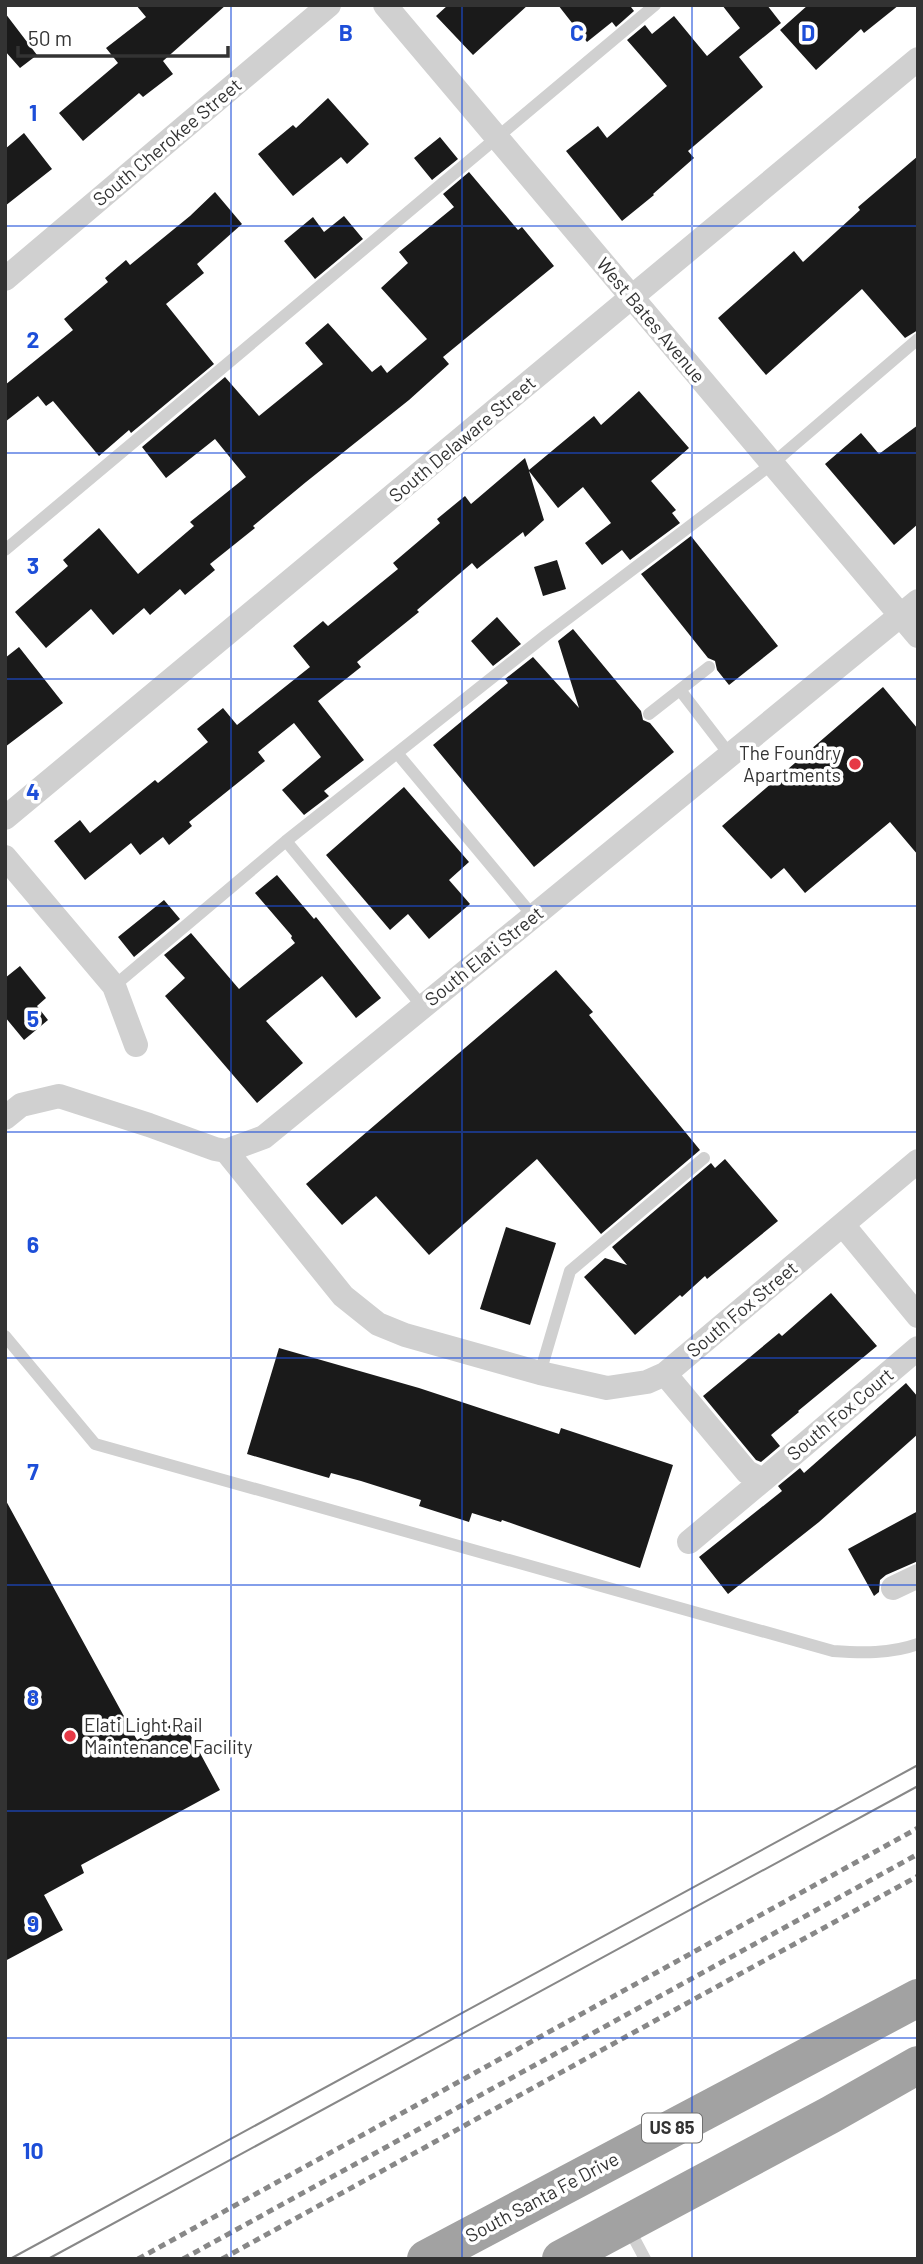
<svg xmlns="http://www.w3.org/2000/svg" width="923" height="2264" font-family="Barlow,sans-serif">
  <style>
    .building { fill: #1a1a1a }
    .lines { fill: none; stroke-linecap: round; stroke-linejoin: round }
    .service { stroke: #d0d0d0; stroke-width: 12 }
    .minor { stroke: #d0d0d0; stroke-width: 24 }
    .trunk { stroke: #a2a2a2; stroke-width: 38 }
    .tram { stroke: #888; stroke-width: 2 }
    .rail { stroke: #888; stroke-width: 5; stroke-dasharray: 7 5; stroke-linecap: butt }
    .grid { fill: none; stroke: #1d4ed8; stroke-width: 2; stroke-opacity: 0.55 }
    .poi-dot { fill: #e63946; stroke: #fff; stroke-width: 2.5 }
    .labels { text-anchor: middle; stroke-width: 7; stroke-linejoin: round; paint-order: stroke }
    .shield { fill: #fff; stroke: #707070; stroke-width: 2 }
    .shield-label { font-size: 18px; font-weight: bold; fill: #333 }
    .street-label { font-size: 19px; fill: #333; stroke: #fff }
    .poi-label { font-size: 19px; fill: #333; stroke: #fff; text-anchor: end }
    .grid-label { font-size: 23px; text-anchor: middle; font-weight: bold; fill: #1d4ed8; stroke: #fff; stroke-width: 7; stroke-linejoin: round; paint-order: stroke }
  </style>
  <rect width="100%" height="100%" fill="#fff"/>
  <path class="building" d="M 136,5 L 226,5 L 163,61 L 173,74 L 143,97 L 139,93 L 83,141 L 59,113 L 118,63 L 106,48 L 146,17 Z
    M 448,5 L 528,5 L 473,55 L 436,16 Z
    M 558,5 L 633,5 L 631,7 L 634,11 L 616,27 L 612,22 L 587,42 Z
    M 722,5 L 767,5 L 781,23 L 739,57 L 763,87 L 688,151 L 694,158 L 653,194 L 654,195 L 622,221 L 566,151 L 598,126 L 607,138 L 667,86 L 627,40 L 645,25 L 652,34 L 674,16 L 707,56 L 740,28 Z
    M 808,5 L 899,5 L 864,33 L 861,29 L 816,70 L 780,30 Z
    M 5,13 L 37,55 L 20,68 L 5,51 Z
    M 328,98 L 369,144 L 347,164 L 341,157 L 293,196 L 258,154 L 293,125 L 296,128 Z
    M 24,133 L 52,169 L 5,206 L 5,149 Z
    M 440,137 L 458,159 L 432,180 L 414,158 Z
    M 918,156 L 918,330 L 905,338 L 862,289 L 766,375 L 718,318 L 794,251 L 803,262 L 860,210 L 858,207 Z
    M 469,172 L 518,230 L 522,227 L 554,266 L 443,357 L 449,364 L 409,400 L 306,482 L 253,526 L 255,528 L 210,564 L 215,570 L 185,595 L 180,589 L 150,615 L 144,608 L 113,635 L 91,609 L 46,648 L 15,612 L 68,566 L 63,560 L 99,528 L 138,574 L 194,526 L 190,522 L 246,477 L 215,439 L 166,478 L 142,447 L 225,377 L 259,416 L 323,364 L 305,343 L 328,323 L 372,372 L 381,365 L 387,373 L 427,339 L 381,288 L 408,263 L 399,252 L 454,207 L 443,194 Z
    M 215,192 L 242,224 L 197,264 L 204,273 L 166,304 L 214,364 L 131,433 L 129,430 L 99,456 L 53,401 L 46,406 L 38,396 L 5,422 L 5,385 L 73,330 L 64,319 L 108,282 L 105,278 L 126,260 L 130,265 L 190,216 Z
    M 344,216 L 363,239 L 315,279 L 284,241 L 313,217 L 324,232 Z
    M 639,391 L 689,448 L 651,481 L 676,510 L 672,513 L 680,523 L 630,560 L 622,550 L 602,565 L 585,543 L 611,523 L 583,487 L 558,508 L 529,471 L 544,520 L 525,537 L 523,532 L 477,569 L 472,563 L 417,610 L 419,612 L 357,662 L 361,667 L 318,701 L 364,760 L 324,791 L 329,796 L 304,815 L 282,790 L 321,757 L 294,723 L 258,752 L 265,761 L 189,822 L 192,826 L 169,845 L 163,837 L 140,855 L 131,843 L 85,880 L 54,841 L 80,820 L 90,833 L 155,780 L 158,783 L 208,742 L 197,729 L 223,708 L 237,725 L 310,667 L 293,646 L 323,621 L 328,626 L 398,569 L 393,563 L 440,523 L 437,519 L 465,496 L 471,504 L 525,458 L 529,470 L 594,416 L 601,425 Z
    M 918,425 L 918,524 L 894,545 L 825,464 L 861,433 L 879,454 Z
    M 691,536 L 778,646 L 729,685 L 717,670 L 715,661 L 708,658 L 641,574 Z
    M 557,560 L 566,589 L 543,596 L 534,567 Z
    M 497,617 L 521,644 L 493,666 L 471,641 Z
    M 573,629 L 641,711 L 643,720 L 650,723 L 674,752 L 534,867 L 433,745 L 508,683 L 505,679 L 533,657 L 579,708 L 558,641 Z
    M 19,647 L 63,703 L 5,747 L 5,658 Z
    M 883,687 L 918,729 L 918,855 L 890,822 L 805,893 L 784,868 L 771,879 L 722,826 Z
    M 404,787 L 469,862 L 449,880 L 470,904 L 429,939 L 408,914 L 390,930 L 326,855 Z
    M 277,875 L 314,919 L 316,917 L 381,998 L 356,1018 L 322,976 L 266,1021 L 303,1063 L 257,1103 L 165,996 L 185,978 L 164,955 L 191,933 L 239,989 L 295,943 L 291,938 L 292,936 L 255,893 Z
    M 164,900 L 180,919 L 134,957 L 118,937 Z
    M 20,966 L 46,998 L 37,1006 L 48,1020 L 24,1040 L 5,1017 L 5,978 Z
    M 556,970 L 593,1012 L 589,1015 L 700,1150 L 601,1234 L 537,1159 L 429,1255 L 376,1196 L 342,1225 L 306,1184 Z
    M 725,1159 L 778,1221 L 707,1279 L 705,1276 L 682,1297 L 680,1295 L 635,1335 L 584,1277 L 605,1258 L 627,1265 L 612,1247 L 711,1163 L 715,1168 Z
    M 506,1227 L 556,1243 L 530,1325 L 480,1309 Z
    M 831,1293 L 877,1346 L 798,1411 L 799,1412 L 771,1435 L 780,1446 L 761,1462 L 756,1460 L 703,1396 L 779,1333 L 782,1336 Z
    M 279,1348 L 419,1388 L 559,1434 L 561,1428 L 673,1465 L 640,1568 L 502,1520 L 501,1522 L 472,1513 L 469,1522 L 419,1506 L 421,1500 L 361,1481 L 331,1473 L 329,1478 L 247,1454 Z
    M 906,1383 L 918,1397 L 918,1434 L 819,1522 L 728,1594 L 699,1557 L 782,1491 L 778,1486 L 800,1468 L 804,1473 Z
    M 5,1499 L 137,1740 L 180,1716 L 220,1790 L 81,1865 L 84,1873 L 44,1895 L 63,1930 L 5,1961 Z
    M 918,1511 L 918,1561 L 886,1575 L 880,1580 L 879,1592 L 874,1596 L 848,1549 Z"/>
  <g class="lines">
    <path class="service" d="M 5,550 L 655,5
      M 680,690 L 730,755
      M 649,714 L 709,667
      M 397,753 L 533,916
      M 286,841 L 422,1006
      M 114,986 L 286,841 L 546,635 L 772,464 L 918,339
      M 5,1336 L 95,1444 L 833,1651 C 861,1653 890,1654 918,1644
      M 540,1373 L 570,1271 L 704,1158
      M 628,2227 L 645,2259"/>
    <path class="minor" d="M 385,5 L 918,636
      M 5,279 L 329,5
      M 5,818 L 918,59
      M 5,857 L 114,986 L 136,1045
      M 5,1118 L 21,1105 L 59,1096 L 149,1125 L 215,1149 L 226,1151 L 264,1137 L 918,601
      M 226,1151 L 343,1296 L 378,1324 L 405,1335 L 540,1373 L 607,1388 L 647,1382 L 665,1374 L 918,1161
      M 843,1225 L 918,1316
      M 665,1374 L 747,1472 L 763,1480 L 918,1348
      M 689,1542 L 763,1480
      M 893,1588 L 918,1576"/>
    <path class="trunk" d="M 426,2259 L 918,1998
      M 561,2259 L 830,2115 L 918,2065"/>
    <path class="tram" d="M 10,2259 L 918,1765
      M 48,2259 L 918,1786"/>
    <path class="rail" d="M 138,2259 L 918,1828
      M 183,2259 L 918,1854
      M 222,2259 L 918,1876"/>
  </g>
  <path class="grid" d="M 231,5 L 231,2259M 462,5 L 462,2259M 692,5 L 692,2259M 5,226 L 918,226M 5,453 L 918,453M 5,679 L 918,679M 5,906 L 918,906M 5,1132 L 918,1132M 5,1358 L 918,1358M 5,1585 L 918,1585M 5,1811 L 918,1811M 5,2038 L 918,2038"/>
  <g class="poi-dot">
    <circle cx="855" cy="764" r="7"/>
    <circle cx="70" cy="1736" r="7"/>
  </g>
  <g class="labels">
    <rect class="shield" x="642" y="2113.5" width="60" height="29" rx="5"/>
    <g class="shield-label">
      <text x="672" y="2134">US 85</text>
    </g>
    <g class="street-label">
      <text transform="translate(167 142) rotate(-40)" y="7">South Cherokee Street</text>
      <text transform="translate(651 320) rotate(50)" y="7">West Bates Avenue</text>
      <text transform="translate(462 439) rotate(-40)" y="7">South Delaware Street</text>
      <text transform="translate(484 956) rotate(-39)" y="7">South Elati Street</text>
      <text transform="translate(742 1309) rotate(-40)" y="7">South Fox Street</text>
      <text transform="translate(840 1414) rotate(-40)" y="7">South Fox Court</text>
      <text transform="translate(542 2197) rotate(-28)" y="7">South Santa Fe Drive</text>
    </g>
    <g class="poi-label">
      <text x="841" y="760">The Foundry<tspan x="841" dy="22">Apartments</tspan></text>
      <text x="84" y="1732" text-anchor="start">Elati Light Rail<tspan x="84" dy="22">Maintenance Facility</tspan></text>
    </g>
  </g>
  <g class="grid-label">
    <text x="346" y="41">B</text>
    <text x="577" y="41">C</text>
    <text x="808" y="41">D</text>
    <text x="33" y="121">1</text>
    <text x="33" y="348">2</text>
    <text x="33" y="574">3</text>
    <text x="33" y="800">4</text>
    <text x="33" y="1027">5</text>
    <text x="33" y="1253">6</text>
    <text x="33" y="1480">7</text>
    <text x="33" y="1706">8</text>
    <text x="33" y="1932">9</text>
    <text x="33" y="2159">10</text>
  </g>
  <rect width="923" height="2264" fill="none" stroke="#333333" stroke-width="14"/>
  <path d="M18 46v10h210v-10" fill="none" stroke="#333333" stroke-width="3.5"/>
  <text x="28" y="46" font-size="21" fill="#333333" stroke="#ffffff" stroke-width="5" paint-order="stroke">50 m</text>
</svg>
